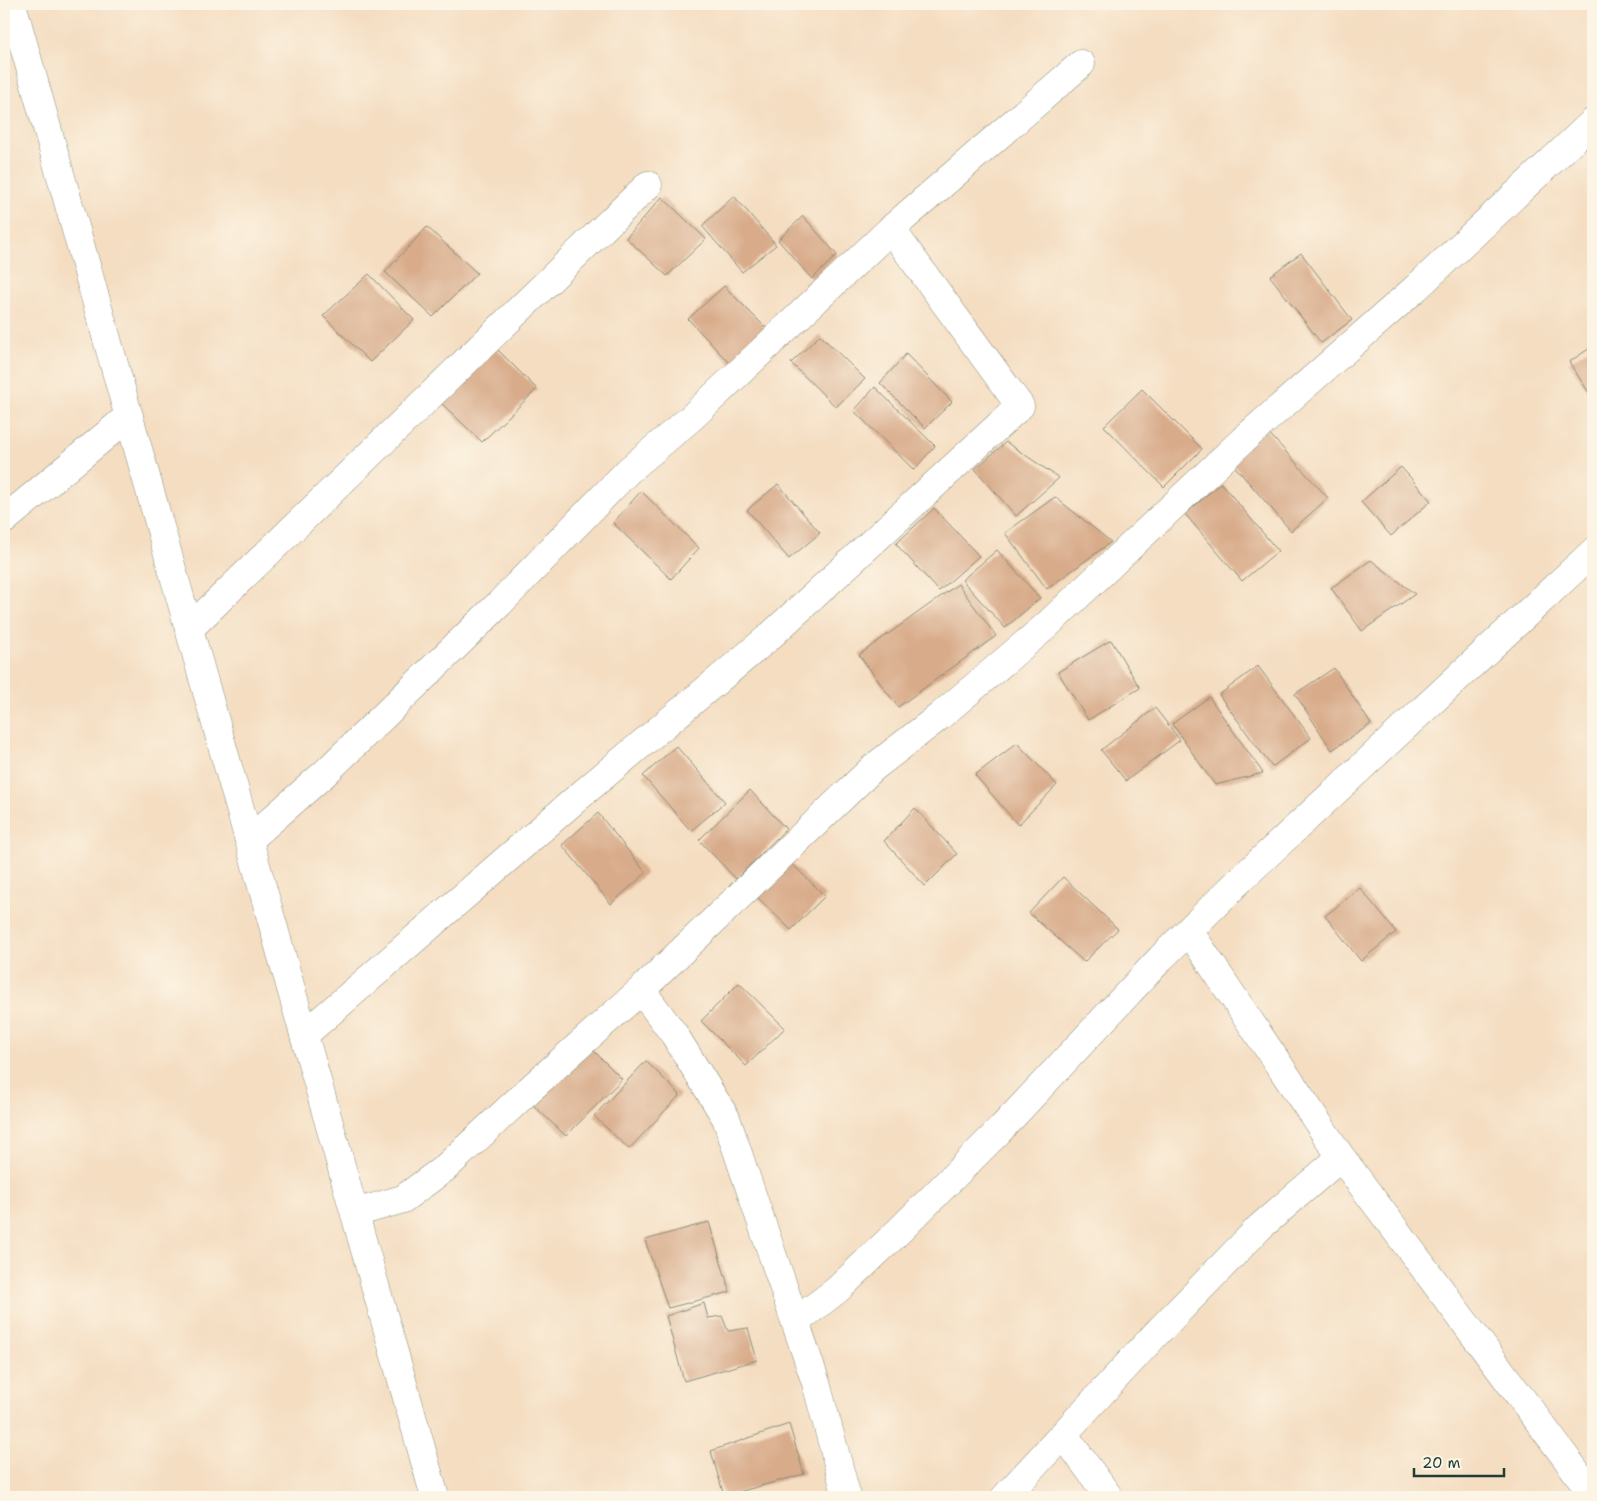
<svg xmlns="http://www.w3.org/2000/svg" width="1597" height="1501" font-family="'Shantell Sans',sans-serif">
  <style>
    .building { fill: #d8ab8a }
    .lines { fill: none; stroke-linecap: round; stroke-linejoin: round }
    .minor-casing { stroke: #8a8d7a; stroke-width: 29 }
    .highway-casing { stroke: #8a8d7a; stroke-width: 29 }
    .minor { stroke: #fff; stroke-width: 28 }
    .highway { stroke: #fff; stroke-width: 28 }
  </style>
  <rect width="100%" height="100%" fill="#fcf5e5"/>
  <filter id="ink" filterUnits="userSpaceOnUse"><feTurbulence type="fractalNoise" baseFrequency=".02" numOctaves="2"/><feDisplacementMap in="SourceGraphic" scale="10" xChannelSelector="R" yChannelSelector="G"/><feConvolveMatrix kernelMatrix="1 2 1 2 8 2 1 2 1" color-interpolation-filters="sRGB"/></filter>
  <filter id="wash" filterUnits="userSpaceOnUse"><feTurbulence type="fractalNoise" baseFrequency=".0096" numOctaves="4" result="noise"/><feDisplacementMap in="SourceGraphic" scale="20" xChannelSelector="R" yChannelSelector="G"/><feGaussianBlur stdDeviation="1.12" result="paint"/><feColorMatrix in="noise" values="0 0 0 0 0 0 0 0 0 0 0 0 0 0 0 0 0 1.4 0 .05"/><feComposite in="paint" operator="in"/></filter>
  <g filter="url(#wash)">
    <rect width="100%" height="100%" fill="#f4ddc1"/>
    <g id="blocks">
      <path class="building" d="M 734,196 L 776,245 L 742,272 L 702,226 Z
        M 662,197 L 706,239 L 667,276 L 626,238 Z
        M 803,216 L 837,255 L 812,279 L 778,240 Z
        M 427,227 L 477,273 L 433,317 L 385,272 Z
        M 1301,253 L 1352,320 L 1321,343 L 1270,276 Z
        M 369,274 L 414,320 L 370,362 L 323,316 Z
        M 724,286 L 771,333 L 734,368 L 688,319 Z
        M 820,335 L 865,379 L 836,407 L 791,363 Z
        M 1593,346 L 1593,399 L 1569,362 Z
        M 495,347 L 537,389 L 482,442 L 440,402 Z
        M 906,354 L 952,402 L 925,428 L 880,383 Z
        M 875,387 L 935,446 L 914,470 L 854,411 Z
        M 1142,389 L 1202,449 L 1164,487 L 1104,426 Z
        M 1266,430 L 1328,498 L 1291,531 L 1230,461 Z
        M 1006,442 L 1059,478 L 1016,516 L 975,469 Z
        M 1401,467 L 1431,501 L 1391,536 L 1361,502 Z
        M 1221,483 L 1278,551 L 1242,581 L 1185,514 Z
        M 778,484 L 820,533 L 789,559 L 747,510 Z
        M 641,491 L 699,548 L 671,579 L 613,523 Z
        M 1055,497 L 1111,542 L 1047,589 L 1005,533 Z
        M 934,508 L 979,556 L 939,591 L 896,544 Z
        M 997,550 L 1040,598 L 1005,628 L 962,580 Z
        M 1371,560 L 1415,594 L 1362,631 L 1331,588 Z
        M 958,584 L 996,636 L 898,707 L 859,655 Z
        M 1111,640 L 1140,688 L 1088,720 L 1058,672 Z
        M 1258,666 L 1311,738 L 1272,767 L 1219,695 Z
        M 1334,668 L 1371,724 L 1332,750 L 1295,694 Z
        M 1209,697 L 1263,773 L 1215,785 L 1172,724 Z
        M 1155,708 L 1180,740 L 1126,781 L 1101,750 Z
        M 1017,743 L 1057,785 L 1018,825 L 975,775 Z
        M 676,746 L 725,802 L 691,831 L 643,776 Z
        M 750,790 L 786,829 L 736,879 L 699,840 Z
        M 915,808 L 957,854 L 925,886 L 884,841 Z
        M 598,813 L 646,873 L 611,904 L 562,845 Z
        M 787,859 L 825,896 L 791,930 L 753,893 Z
        M 1063,877 L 1118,929 L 1084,962 L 1029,913 Z
        M 1360,888 L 1396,932 L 1361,961 L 1325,916 Z
        M 739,983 L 785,1028 L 746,1066 L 701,1021 Z
        M 589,1046 L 622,1079 L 566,1136 L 533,1105 Z
        M 646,1061 L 680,1095 L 629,1149 L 594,1116 Z
        M 709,1222 L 730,1292 L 668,1308 L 645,1240 Z
        M 704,1303 L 708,1318 L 722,1316 L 728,1331 L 748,1328 L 757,1360 L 684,1381 L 666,1316 Z
        M 789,1424 L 804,1474 L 724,1496 L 711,1451 Z"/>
    </g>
  </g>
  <g filter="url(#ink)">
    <use href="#blocks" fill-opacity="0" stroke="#8a8d7a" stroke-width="1"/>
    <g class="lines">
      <g class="minor-casing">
        <path id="minor" d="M 4,520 L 129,416
          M 189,629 L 648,185
          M 249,840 L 325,773 L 499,604 L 628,471 L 691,418 L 891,229 L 1081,64
          M 1189,931 L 1341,1157 L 1593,1494
          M 641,990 L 674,1034 L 726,1118 L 816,1383 L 847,1497
          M 304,1035 L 576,799 L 768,638 L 1020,406 L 891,229
          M 355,1213 L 403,1199 L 445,1168 L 529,1090 L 641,990 L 873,768 L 940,716 L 1046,626 L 1243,440 L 1416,288 L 1593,122
          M 795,1322 L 837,1290 L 900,1230 L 998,1132 L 1161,958 L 1242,878 L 1593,552
          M 1064,1435 L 1109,1497
          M 1005,1497 L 1156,1334 L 1260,1227 L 1341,1157"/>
      </g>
      <g class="highway-casing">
        <path id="highway" d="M 12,4 L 435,1497"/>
      </g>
      <use href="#minor" class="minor"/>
      <use href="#highway" class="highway"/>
    </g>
  </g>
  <rect width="1597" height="1501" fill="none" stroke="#fcf5e5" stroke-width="20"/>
  <path d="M1414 1468v8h90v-8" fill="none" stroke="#1f3d34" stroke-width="2.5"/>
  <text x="1422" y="1468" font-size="15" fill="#1f3d34" stroke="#fcf5e5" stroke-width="4" paint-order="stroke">20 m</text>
</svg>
